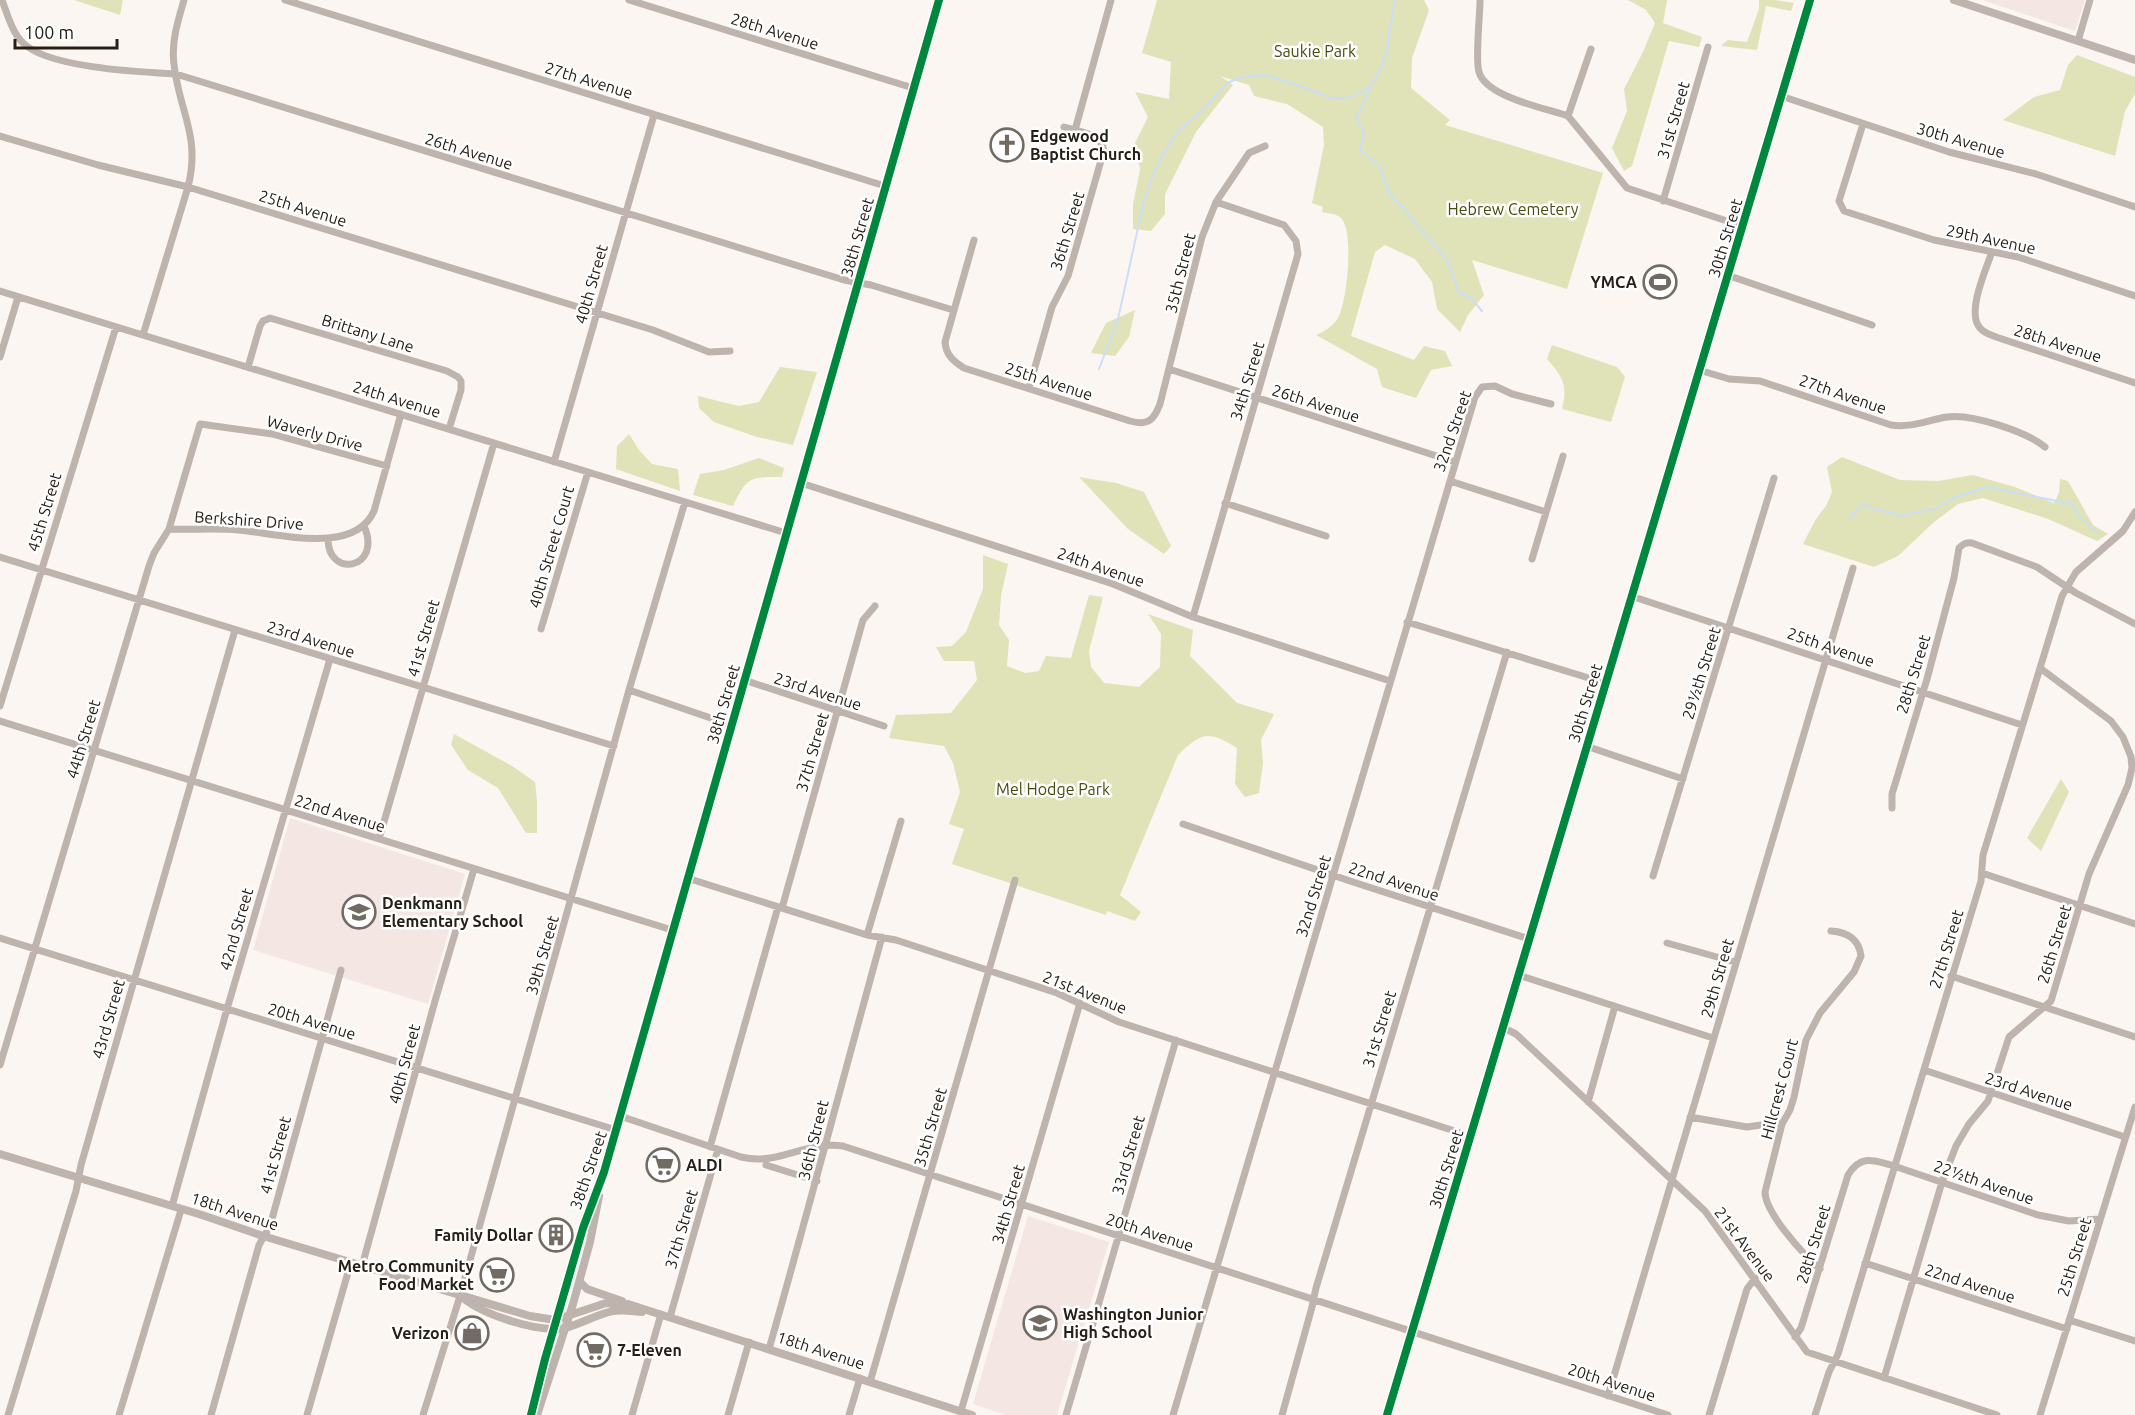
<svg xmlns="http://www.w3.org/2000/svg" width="2135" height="1415" font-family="Ubuntu,sans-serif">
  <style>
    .education { fill: #f4e6e2 }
    .green { fill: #e0e2b8 }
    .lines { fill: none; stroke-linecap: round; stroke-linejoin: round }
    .stream { stroke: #cbdef9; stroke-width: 2 }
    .minor { stroke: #beb3ad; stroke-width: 7 }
    .tertiary { stroke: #beb3ad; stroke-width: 8 }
    .cycleway-casing { stroke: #fff; stroke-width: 11 }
    .cycleway { stroke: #00873e; stroke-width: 8 }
    .labels { text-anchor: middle; stroke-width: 5; stroke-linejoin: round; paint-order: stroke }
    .street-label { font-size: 16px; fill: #272017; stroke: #fff }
    .park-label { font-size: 16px; fill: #484d0f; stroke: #fff }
    .poi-label { font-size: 16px; font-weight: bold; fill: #272017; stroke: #fff; text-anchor: start }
  </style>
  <rect width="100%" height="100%" fill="#fbf6f1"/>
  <path class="education" d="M 1982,0 L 2085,0 L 2075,31 Z
    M 290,818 L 465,874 L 428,1004 L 253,950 Z
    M 1028,1216 L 1109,1242 L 1057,1415 L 1006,1415 L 973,1404 Z"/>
  <path class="green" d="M 74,0 L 123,0 L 120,15 Z
    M 1157,0 L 1424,0 L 1429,10 L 1412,58 L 1411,88 L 1450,120 L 1445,125 L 1603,173 L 1567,289 L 1472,260 L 1484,295 L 1468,315 L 1460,332 L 1437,309 L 1432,282 L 1415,259 L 1385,245 L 1375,252 L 1351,336 L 1414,360 L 1424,346 L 1445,351 L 1452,366 L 1431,370 L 1416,398 L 1382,387 L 1377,369 L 1316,335 C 1325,331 1332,327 1338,318 C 1347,303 1355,228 1340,217 C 1336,214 1327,213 1322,212 L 1323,207 L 1312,203 L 1324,145 L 1323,127 L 1287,104 L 1254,96 L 1249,85 L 1220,76 L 1233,85 L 1196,132 L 1165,194 L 1165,214 L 1151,231 L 1133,229 L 1133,204 L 1140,170 L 1135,143 L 1148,117 L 1135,92 L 1169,99 L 1171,62 L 1142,53 Z
    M 1628,0 L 1667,0 L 1663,23 L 1702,37 L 1699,47 L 1669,41 L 1632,166 L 1624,171 L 1612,148 L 1627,111 L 1624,89 L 1643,52 L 1655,23 L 1646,10 Z
    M 1759,0 L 1775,0 L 1794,3 L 1791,11 L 1766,6 L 1757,50 L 1721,46 L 1728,40 L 1747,42 L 1759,9 Z
    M 2077,55 L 2135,77 L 2135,94 L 2125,111 L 2115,156 L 2003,120 L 2034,97 L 2060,90 L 2068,65 Z
    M 1135,310 L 1129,337 L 1115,356 L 1091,353 L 1106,323 Z
    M 1552,345 L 1617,367 L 1625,377 L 1611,422 L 1562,409 C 1568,385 1563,377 1547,359 Z
    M 780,367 L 817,372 L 793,445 L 757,437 L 714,422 L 699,408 L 698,396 L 739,406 L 759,402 Z
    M 629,434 L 639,450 L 652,464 L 678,469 L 680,491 L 616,469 L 617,446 Z
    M 1842,457 L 1900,480 L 1938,481 L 1973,475 L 2015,487 L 2054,503 L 2059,493 L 2060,479 L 2068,481 L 2093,525 L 2108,534 L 2097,541 L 2048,519 L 1983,498 L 1958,504 L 1934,522 L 1898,556 L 1874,567 L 1803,544 L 1816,519 L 1826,506 L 1832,492 L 1827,467 Z
    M 759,458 L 784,468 L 782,477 C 751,477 747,476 733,506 L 693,495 L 700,474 L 724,470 Z
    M 1079,477 L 1116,483 L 1144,492 L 1171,546 L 1164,554 L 1128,529 Z
    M 983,555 L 1008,564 L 1001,596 L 999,625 L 1009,640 L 1007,666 L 1025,673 L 1039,671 L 1046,656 L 1071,658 L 1089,595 L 1103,597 L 1089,651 L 1091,667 L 1104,683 L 1139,687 L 1160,667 L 1161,634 L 1148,614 L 1193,630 L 1190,656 L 1237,703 L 1274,714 L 1261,740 L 1263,763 L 1259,793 L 1245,797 L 1235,784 L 1237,748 C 1209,730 1201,732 1178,755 L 1120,895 L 1141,912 L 1135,921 L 1107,911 L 1106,915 L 952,864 L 964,829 L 949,824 L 960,792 L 953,763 L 944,746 L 889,738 L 896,715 L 951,713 L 977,680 L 974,661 L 944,661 L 936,647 L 952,646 L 966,632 L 983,589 Z
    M 454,734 L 512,766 L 535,782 L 537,801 L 537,833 L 526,833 L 498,788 L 468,770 L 451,745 Z
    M 2061,779 L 2069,792 L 2041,851 L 2027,838 Z"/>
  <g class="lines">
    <path class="stream" d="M 1370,87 L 1362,108 L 1356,117 L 1364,134 L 1360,150 L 1379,165 L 1389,192 L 1448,261 L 1459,293 L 1470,297 L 1482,311
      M 1099,369 L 1118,319 L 1143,205 L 1152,177 L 1164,153 L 1178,131 L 1205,108 L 1227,83 L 1239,78 L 1258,75 L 1271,76 L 1334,99 C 1389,99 1387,41 1395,0
      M 1850,518 L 1862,505 L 1900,516 L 1935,509 L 1956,497 L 1987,487 L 2072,504 L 2079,515 L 2097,533"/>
    <path class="minor" d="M 2,0 C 7,13 12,32 22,42 C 46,68 140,72 176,74 L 844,280 L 871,285 L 953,310
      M 285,0 L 885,186
      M 629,0 L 913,88
      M 1480,1 C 1480,16 1475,60 1479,72 C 1486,97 1545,108 1568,116
      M 2078,41 L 2090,0
      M 1781,96 L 1949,152 L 2036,174 L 2135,207
      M 1568,116 L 1627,188 L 1742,226
      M 1568,116 L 1591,49
      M 1863,124 L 1839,201 L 1844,211 L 1934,240 L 2018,257 L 2135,296
      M 1075,130 L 1111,0
      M 0,136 L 98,165 L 188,187 L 653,330 L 709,352 L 730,351
      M 1663,201 L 1708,47
      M 974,240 L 945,342 C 946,355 953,361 964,368 L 1130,421 C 1148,426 1154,420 1160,404 L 1202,237 L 1216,202 L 1249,153 L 1265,146
      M 1992,252 C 1986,269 1966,313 1980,328 C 1984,333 1991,335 1996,337 L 2135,383
      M 1727,275 L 1872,325
      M 0,291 L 786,533
      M 143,335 L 188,187 C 201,135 179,112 174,64 C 171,42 178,21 184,0
      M 0,357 L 18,297
      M 248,367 L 260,326 L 263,321 L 270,318 L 447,371 L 458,377 L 461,381 L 461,390 L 449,429
      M 1169,369 L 1455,462
      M 1699,370 L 1729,379 L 1760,381 L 1891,425 C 1912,428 1928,420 1947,417 C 1971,413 2027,432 2045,447
      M 1029,388 L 1052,307 L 1068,276 L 1104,150 C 1101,134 1078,131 1064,127
      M 554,462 L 654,115
      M 1450,481 L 1546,512
      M 801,483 L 1113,584 L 1193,617 L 1390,681
      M 1225,503 L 1326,536
      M 169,529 C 192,530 215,528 238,530 C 276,533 354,556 374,511 L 401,414
      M 328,539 C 328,579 383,569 364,526
      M 0,557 L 614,746
      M 1532,559 L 1563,456
      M 1631,596 L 2022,725
      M 1193,617 L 1298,254 L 1296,241 L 1284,225 L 1216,202
      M 1407,622 L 1605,683
      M 541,629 L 588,472
      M 744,680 L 884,726
      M 629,690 L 731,725
      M 0,706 L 116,327
      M 0,721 L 672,930
      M 1586,746 L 1683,779
      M 1892,808 L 1892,794 L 1927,679 L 1954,578 L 1959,548 C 1963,544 1966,542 1972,543 L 2037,567 L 2076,593 L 2135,624
      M 1183,824 L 1350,881 L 1529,939
      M 379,839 L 494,443
      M 1982,873 L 2135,924
      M 1653,876 L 1774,478
      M 687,878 L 867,935 L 896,940 L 1057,993 L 1119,1022 L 1470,1136
      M 782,908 L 863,620 L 875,606
      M 867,935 L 901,821
      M 0,938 L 616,1130
      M 1667,943 L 1735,962
      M 1518,975 L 1713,1038
      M 1951,976 L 2135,1037
      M 1502,1027 L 1516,1034 L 1705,1211 L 1807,1352 L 1997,1415
      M 0,1065 L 149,566 L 154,553 L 169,529 L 200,424 L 272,434 L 387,466
      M 1924,1070 L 2125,1137
      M 1588,1102 L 1615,1006
      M 620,1116 L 741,1157 C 779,1166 803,1141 843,1146 L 1668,1415
      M 1690,1117 L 1747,1127 L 1774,1123 L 1782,1124
      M 710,1147 L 778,907
      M 766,1165 L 817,1181
      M 172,1206 L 227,1009 L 330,659
      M 1865,1263 L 2067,1329
      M 362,1266 L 435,1001 L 474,869
      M 1820,1269 C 1804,1255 1765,1213 1765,1192 L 1782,1124 L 1790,1110 L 1794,1097 L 1806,1040 L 1820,1013 L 1854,972 L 1861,956 C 1859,939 1847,932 1831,931
      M 670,1317 L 718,1149
      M 2069,1320 L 2135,1341
      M 1795,1337 L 1801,1328 L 1848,1175 C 1861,1154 1874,1160 1894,1166 L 2038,1215 L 2069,1221 L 2100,1219
      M 769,1349 C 808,1212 844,1074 882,937
      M 1884,1378 L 1942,1182 L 1956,1146 L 1969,1124 L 1988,1101 L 2009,1037 L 2051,1001 L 2089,874 L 2128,785 L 2132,768 L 2131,757 L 2123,737 L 2111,721 L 2040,668
      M 870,1382 L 1015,880
      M 1608,1396 L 1853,568
      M 961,1411 L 1080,1003
      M 8,1415 L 76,1191 L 81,1165 L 235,630
      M 119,1415 L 181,1210
      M 211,1415 L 259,1245 L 270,1226 L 341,970
      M 307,1415 L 351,1262
      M 423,1415 L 460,1296 L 629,690 L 685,502
      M 632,1415 L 661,1314
      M 728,1415 L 749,1342
      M 849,1415 L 860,1378
      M 1066,1415 L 1176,1040
      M 1173,1415 L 1475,397 L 1482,387 L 1495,386 L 1512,394 L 1551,404
      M 1282,1415 L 1312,1307 L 1316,1288 L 1507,652
      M 1709,1415 L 1747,1289 L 1755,1278
      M 1815,1415 L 1829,1372 L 1838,1354 L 1981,881 L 1983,855 L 2062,596 L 2076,572 L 2123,531 L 2135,512
      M 2040,1415 L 2135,1107"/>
    <path class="tertiary" d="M 1954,0 L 2135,60
      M 0,1154 L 202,1215 L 263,1236 L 530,1316 L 555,1320 L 606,1303 L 628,1304 L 972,1415
      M 580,1279 L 580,1282 L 587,1289 L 622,1301
      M 463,1298 C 484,1315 538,1333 565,1328 C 580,1324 594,1316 609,1312 C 620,1309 631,1311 642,1312
      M 531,1415 L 545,1359 L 583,1228 L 604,1172 L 939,0
      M 537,1415 L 573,1304 L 590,1242 L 599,1196
      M 1387,1415 L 1810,0"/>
    <g class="cycleway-casing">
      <path id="cycleway" d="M 531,1415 L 545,1359 L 583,1228 L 604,1172 L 939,0
        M 1387,1415 L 1810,0"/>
    </g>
    <use href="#cycleway" class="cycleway"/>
  </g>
  <defs>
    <g id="church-ring" transform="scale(1.725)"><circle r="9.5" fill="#fff" stroke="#716b63" stroke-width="1.5"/><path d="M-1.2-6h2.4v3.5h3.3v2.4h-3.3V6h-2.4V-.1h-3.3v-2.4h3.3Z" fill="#716b63"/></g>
    <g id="stadium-ring" transform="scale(1.725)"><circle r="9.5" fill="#fff" stroke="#716b63" stroke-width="1.5"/><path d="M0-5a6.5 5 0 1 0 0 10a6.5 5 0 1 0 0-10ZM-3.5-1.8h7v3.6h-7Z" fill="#716b63"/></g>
    <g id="school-ring" transform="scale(1.725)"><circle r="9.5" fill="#fff" stroke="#716b63" stroke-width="1.5"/><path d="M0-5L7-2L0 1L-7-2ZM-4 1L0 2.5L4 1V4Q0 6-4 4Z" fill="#716b63"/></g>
    <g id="supermarket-ring" transform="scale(1.725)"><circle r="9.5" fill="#fff" stroke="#716b63" stroke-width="1.5"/><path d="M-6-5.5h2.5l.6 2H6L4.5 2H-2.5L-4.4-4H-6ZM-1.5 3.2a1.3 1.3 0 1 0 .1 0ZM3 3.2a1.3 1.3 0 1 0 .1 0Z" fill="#716b63"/></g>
    <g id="building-ring" transform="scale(1.725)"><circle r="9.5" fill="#fff" stroke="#716b63" stroke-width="1.5"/><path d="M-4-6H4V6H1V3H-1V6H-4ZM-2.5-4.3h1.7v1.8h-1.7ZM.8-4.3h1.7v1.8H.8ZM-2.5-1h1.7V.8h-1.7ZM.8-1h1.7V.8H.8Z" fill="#716b63"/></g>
    <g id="shop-ring" transform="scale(1.725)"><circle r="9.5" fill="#fff" stroke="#716b63" stroke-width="1.5"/><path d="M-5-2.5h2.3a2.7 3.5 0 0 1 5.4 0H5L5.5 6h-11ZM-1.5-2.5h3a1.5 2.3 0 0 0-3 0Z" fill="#716b63"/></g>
  </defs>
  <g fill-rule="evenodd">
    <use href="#church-ring" x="1007" y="145"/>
    <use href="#stadium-ring" x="1660" y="282"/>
    <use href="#school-ring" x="359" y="912"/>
    <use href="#supermarket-ring" x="663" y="1165"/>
    <use href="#building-ring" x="556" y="1235"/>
    <use href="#supermarket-ring" x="497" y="1275"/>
    <use href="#school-ring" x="1040" y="1323"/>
    <use href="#shop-ring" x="472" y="1333"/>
    <use href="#supermarket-ring" x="594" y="1350"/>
  </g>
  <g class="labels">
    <g class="street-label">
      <text transform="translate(775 31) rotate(17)" y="6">28th Avenue</text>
      <text transform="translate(589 80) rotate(17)" y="6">27th Avenue</text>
      <text transform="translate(1673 120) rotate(-74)" y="6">31st Street</text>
      <text transform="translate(1961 140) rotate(16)" y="6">30th Avenue</text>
      <text transform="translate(469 151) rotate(17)" y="6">26th Avenue</text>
      <text transform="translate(303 208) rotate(17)" y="6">25th Avenue</text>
      <text transform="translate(1067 231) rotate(-73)" y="6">36th Street</text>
      <text transform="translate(857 237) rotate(-74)" y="6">38th Street</text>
      <text transform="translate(1725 238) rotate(-73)" y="6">30th Street</text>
      <text transform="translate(1991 239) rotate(12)" y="6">29th Avenue</text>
      <text transform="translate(1180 273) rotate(-76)" y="6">35th Street</text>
      <text transform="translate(591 284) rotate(-74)" y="6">40th Street</text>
      <text transform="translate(368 333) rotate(17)" y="6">Brittany Lane</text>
      <text transform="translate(2058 343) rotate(18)" y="6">28th Avenue</text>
      <text transform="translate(1049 381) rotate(18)" y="6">25th Avenue</text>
      <text transform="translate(1247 381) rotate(-73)" y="6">34th Street</text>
      <text transform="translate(1843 394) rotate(19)" y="6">27th Avenue</text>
      <text transform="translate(397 399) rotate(17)" y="6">24th Avenue</text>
      <text transform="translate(1316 403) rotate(18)" y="6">26th Avenue</text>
      <text transform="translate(1452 431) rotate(-71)" y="6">32nd Street</text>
      <text transform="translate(315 433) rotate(15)" y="6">Waverly Drive</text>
      <text transform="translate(44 512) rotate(-73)" y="6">45th Street</text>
      <text transform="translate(249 520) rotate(4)" y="6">Berkshire Drive</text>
      <text transform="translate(551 547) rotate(-74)" y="6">40th Street Court</text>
      <text transform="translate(1101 567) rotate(19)" y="6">24th Avenue</text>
      <text transform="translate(423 638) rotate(-74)" y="6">41st Street</text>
      <text transform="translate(311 639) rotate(17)" y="6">23rd Avenue</text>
      <text transform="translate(1831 647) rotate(19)" y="6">25th Avenue</text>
      <text transform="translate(1701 673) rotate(-73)" y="6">29½th Street</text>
      <text transform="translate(1913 674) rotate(-73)" y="6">28th Street</text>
      <text transform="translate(818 691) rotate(18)" y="6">23rd Avenue</text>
      <text transform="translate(1585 703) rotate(-73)" y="6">30th Street</text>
      <text transform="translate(723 704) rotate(-74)" y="6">38th Street</text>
      <text transform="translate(83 739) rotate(-73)" y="6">44th Street</text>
      <text transform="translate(812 752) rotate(-74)" y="6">37th Street</text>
      <text transform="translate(340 813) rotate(17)" y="6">22nd Avenue</text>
      <text transform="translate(1394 881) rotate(18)" y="6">22nd Avenue</text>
      <text transform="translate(1313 896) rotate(-73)" y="6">32nd Street</text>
      <text transform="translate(236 929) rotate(-74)" y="6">42nd Street</text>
      <text transform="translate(2054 944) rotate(-73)" y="6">26th Street</text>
      <text transform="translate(1946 949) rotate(-73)" y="6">27th Street</text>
      <text transform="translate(542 955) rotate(-74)" y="6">39th Street</text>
      <text transform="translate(1717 978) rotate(-74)" y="6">29th Street</text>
      <text transform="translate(1085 992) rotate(22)" y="6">21st Avenue</text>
      <text transform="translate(108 1019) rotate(-74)" y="6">43rd Street</text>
      <text transform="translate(312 1021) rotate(17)" y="6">20th Avenue</text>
      <text transform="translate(1379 1029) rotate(-73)" y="6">31st Street</text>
      <text transform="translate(404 1064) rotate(-75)" y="6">40th Street</text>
      <text transform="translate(1779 1089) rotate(-75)" y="6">Hillcrest Court</text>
      <text transform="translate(2029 1091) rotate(18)" y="6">23rd Avenue</text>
      <text transform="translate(930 1127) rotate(-74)" y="6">35th Street</text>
      <text transform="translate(813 1140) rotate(-76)" y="6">36th Street</text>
      <text transform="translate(275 1155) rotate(-75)" y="6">41st Street</text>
      <text transform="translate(1128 1155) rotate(-74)" y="6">33rd Street</text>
      <text transform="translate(1446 1169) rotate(-73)" y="6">30th Street</text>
      <text transform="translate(588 1170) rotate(-71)" y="6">38th Street</text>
      <text transform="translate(1984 1182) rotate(19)" y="6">22½th Avenue</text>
      <text transform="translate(1008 1204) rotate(-74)" y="6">34th Street</text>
      <text transform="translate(235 1211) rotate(18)" y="6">18th Avenue</text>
      <text transform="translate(681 1229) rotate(-74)" y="6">37th Street</text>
      <text transform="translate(1150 1232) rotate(18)" y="6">20th Avenue</text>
      <text transform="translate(1745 1244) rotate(53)" y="6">21st Avenue</text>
      <text transform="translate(1813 1244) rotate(-73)" y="6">28th Street</text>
      <text transform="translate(2074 1257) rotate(-73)" y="6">25th Street</text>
      <text transform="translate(1970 1283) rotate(18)" y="6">22nd Avenue</text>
      <text transform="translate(821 1350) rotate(18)" y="6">18th Avenue</text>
      <text transform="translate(1612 1382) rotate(18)" y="6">20th Avenue</text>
    </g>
    <g class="park-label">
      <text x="1315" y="57">Saukie Park</text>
      <text x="1513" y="215">Hebrew Cemetery</text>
      <text x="1053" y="795">Mel Hodge Park</text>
    </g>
    <g class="poi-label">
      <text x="1030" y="142">Edgewood<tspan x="1030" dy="18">Baptist Church</tspan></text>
      <text x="1637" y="288" text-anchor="end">YMCA</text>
      <text x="382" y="909">Denkmann<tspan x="382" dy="18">Elementary School</tspan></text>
      <text x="686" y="1171">ALDI</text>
      <text x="533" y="1241" text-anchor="end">Family Dollar</text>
      <text x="474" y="1272" text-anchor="end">Metro Community<tspan x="474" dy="18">Food Market</tspan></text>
      <text x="1063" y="1320">Washington Junior<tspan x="1063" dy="18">High School</tspan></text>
      <text x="449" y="1339" text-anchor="end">Verizon</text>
      <text x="617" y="1356">7-Eleven</text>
    </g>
  </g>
  <path d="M15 39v9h102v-9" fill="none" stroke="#272017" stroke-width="3"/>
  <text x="24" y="39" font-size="18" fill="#272017" stroke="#ffffff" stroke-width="4.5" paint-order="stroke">100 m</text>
</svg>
